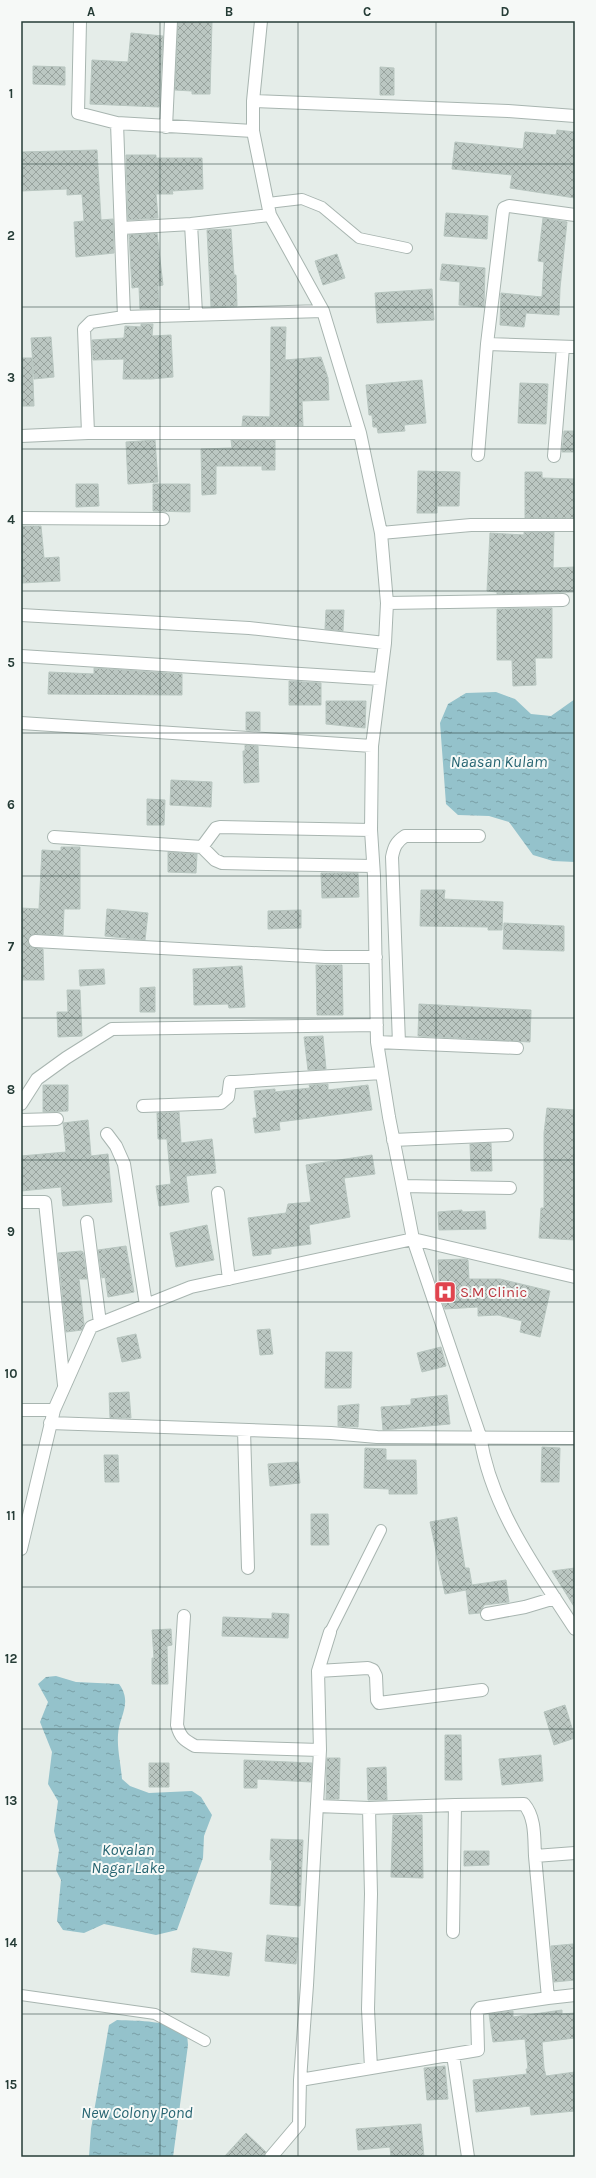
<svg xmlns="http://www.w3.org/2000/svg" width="596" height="2178" font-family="Karla,sans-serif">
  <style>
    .water { fill: url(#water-ripples) }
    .building { fill: url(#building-cross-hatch); stroke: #b8c6c0 }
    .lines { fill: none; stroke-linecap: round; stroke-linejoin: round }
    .service-casing { stroke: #a8b5b0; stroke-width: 12 }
    .minor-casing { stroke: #a8b5b0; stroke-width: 14 }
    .service { stroke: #fff; stroke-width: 10 }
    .minor { stroke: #fff; stroke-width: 12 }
    .grid { fill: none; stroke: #263d37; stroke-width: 1; stroke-opacity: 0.55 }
    .labels { text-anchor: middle; stroke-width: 4; stroke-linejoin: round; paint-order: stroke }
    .health-label { font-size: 15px; fill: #be3a42; stroke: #f6f9f7; text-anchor: start }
    .water-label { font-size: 16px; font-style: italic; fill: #276572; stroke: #f6f9f7 }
    .neatline { fill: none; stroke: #263d37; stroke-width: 1.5 }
    .grid-label { font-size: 13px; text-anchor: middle; font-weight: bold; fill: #263d37 }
  </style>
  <defs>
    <pattern id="water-ripples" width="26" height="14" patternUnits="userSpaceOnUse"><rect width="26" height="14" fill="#94c2cb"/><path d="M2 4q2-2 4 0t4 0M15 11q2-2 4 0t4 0" fill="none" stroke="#799fa6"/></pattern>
    <pattern id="building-cross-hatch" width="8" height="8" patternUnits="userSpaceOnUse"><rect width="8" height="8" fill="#bbc7c2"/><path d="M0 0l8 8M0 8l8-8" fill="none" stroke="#98a39e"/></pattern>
  </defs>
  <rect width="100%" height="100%" fill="#e5ede9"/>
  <path class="water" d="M 496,692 L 515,699 L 531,714 L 551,716 L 575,699 L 575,862 L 553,861 L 533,855 L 509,822 L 489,816 L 458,815 L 446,804 L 440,723 L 448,704 L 466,693 Z
    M 56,1676 L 76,1682 L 119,1684 C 133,1703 119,1716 118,1735 C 117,1749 121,1765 122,1779 L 130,1786 L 149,1793 L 192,1791 L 201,1797 L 212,1815 L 204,1836 L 203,1858 L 177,1930 L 156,1935 L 104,1924 L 84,1933 L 63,1930 L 57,1921 L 61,1880 L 56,1870 L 59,1850 L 54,1831 L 58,1801 L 48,1784 L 52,1752 L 40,1722 L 48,1702 L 38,1684 L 46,1677 Z
    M 117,2020 C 141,2021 167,2020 187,2034 L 188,2045 L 173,2157 L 89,2157 L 91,2129 L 109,2025 Z"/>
  <path class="building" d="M 178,21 L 212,21 L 210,94 L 192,94 L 192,91 L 175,90 Z
    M 131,33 L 163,36 L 159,107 L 90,104 L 92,60 L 128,62 Z
    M 33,66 L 65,67 L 65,85 L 33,84 Z
    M 380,67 L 394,68 L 394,95 L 380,95 Z
    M 557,130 L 575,132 L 575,198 L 510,188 L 512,175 L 452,169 L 455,142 L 523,149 L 525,132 L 556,135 Z
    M 97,150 L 101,220 L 113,219 L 114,253 L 76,257 L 74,222 L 84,221 L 82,194 L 67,195 L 67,189 L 21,191 L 21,152 Z
    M 126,155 L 156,155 L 156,158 L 202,158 L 203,189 L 172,191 L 173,194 L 156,194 L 158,218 L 128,220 Z
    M 446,213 L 488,216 L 487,239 L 444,236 Z
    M 543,218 L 567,222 L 560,288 L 559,315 L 526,313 L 524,327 L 500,325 L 501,293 L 542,297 L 544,262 L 538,261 Z
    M 231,229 L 234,275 L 236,275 L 237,306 L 211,307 L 207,230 Z
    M 157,233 L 163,285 L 158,286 L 159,308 L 140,309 L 139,287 L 132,288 L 129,235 Z
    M 337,254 L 345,278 L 323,285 L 315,261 Z
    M 442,264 L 485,268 L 484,307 L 459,305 L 460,282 L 440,280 Z
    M 432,289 L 434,320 L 377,323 L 375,293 Z
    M 141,324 L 153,324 L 152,336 L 171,335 L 173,377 L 151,379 L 123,379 L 124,359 L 93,360 L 92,340 L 124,338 L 125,326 L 141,327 Z
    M 271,327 L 286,327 L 285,360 L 321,357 L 328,378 L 329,400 L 302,401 L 303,426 L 242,426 L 243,416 L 270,417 Z
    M 51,337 L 54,377 L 34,379 L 31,338 Z
    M 21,358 L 32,358 L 34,406 L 21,406 Z
    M 422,380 L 426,423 L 404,425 L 405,431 L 378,433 L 377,427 L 373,427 L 372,415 L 369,415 L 366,385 Z
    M 520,383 L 548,384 L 546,424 L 518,423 Z
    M 564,431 L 575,431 L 575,452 L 562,452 Z
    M 155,440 L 158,482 L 128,484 L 126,442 Z
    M 231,440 L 275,440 L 275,470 L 262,470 L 262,466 L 216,466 L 216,494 L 202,495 L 201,449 L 232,448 Z
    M 418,471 L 460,472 L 459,506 L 437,506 L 437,513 L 417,513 Z
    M 525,472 L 542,472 L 542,478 L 575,479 L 575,518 L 525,518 Z
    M 76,484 L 98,484 L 99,506 L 76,507 Z
    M 153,484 L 190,484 L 190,512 L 153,511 Z
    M 21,526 L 41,526 L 44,558 L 59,557 L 60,581 L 22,583 Z
    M 524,532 L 554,532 L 553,568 L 575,567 L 575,592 L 497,594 L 497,592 L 487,591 L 490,533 L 524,535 Z
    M 552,608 L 552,658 L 535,658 L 536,685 L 513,686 L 512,660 L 497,660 L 497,609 Z
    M 326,610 L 344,610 L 343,631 L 325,629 Z
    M 94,668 L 182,674 L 182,695 L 48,694 L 49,672 L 94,674 Z
    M 289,681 L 321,683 L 321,705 L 289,705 Z
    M 326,701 L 366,701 L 365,728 L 326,724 Z
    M 246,712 L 260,712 L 260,731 L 246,730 Z
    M 245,745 L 258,746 L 259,782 L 244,783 L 243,751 L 245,751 Z
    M 171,780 L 212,782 L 211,807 L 170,805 Z
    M 147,799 L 165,800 L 164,825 L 147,825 Z
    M 61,847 L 80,847 L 80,909 L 64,909 L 63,935 L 35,934 L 29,937 L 28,941 L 31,947 L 43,949 L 44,980 L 21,980 L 21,908 L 39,909 L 42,850 L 61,851 Z
    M 168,852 L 197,854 L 196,873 L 168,872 Z
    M 321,873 L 358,873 L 359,897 L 322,898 Z
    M 421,890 L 445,890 L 444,899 L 503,902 L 502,930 L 488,930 L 488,927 L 420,926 Z
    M 107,909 L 148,913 L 145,940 L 105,936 Z
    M 301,910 L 301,928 L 268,929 L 268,911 Z
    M 504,923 L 564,926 L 564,951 L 503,949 Z
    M 316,965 L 342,965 L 343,1015 L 317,1015 Z
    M 242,966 L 245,1007 L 229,1008 L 228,1004 L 194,1005 L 193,969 Z
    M 104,969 L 105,984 L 80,986 L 79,970 Z
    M 155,987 L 155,1012 L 140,1012 L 140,988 Z
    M 67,990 L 80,990 L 82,1036 L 58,1037 L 57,1012 L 68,1012 Z
    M 419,1004 L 531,1010 L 530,1042 L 418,1036 Z
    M 323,1036 L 326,1069 L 308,1070 L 304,1037 Z
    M 328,1084 L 328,1090 L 368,1085 L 372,1110 L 279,1122 L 280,1130 L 255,1133 L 253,1118 L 257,1118 L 254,1091 L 275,1089 L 275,1092 L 310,1088 L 309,1085 Z
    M 43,1085 L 68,1085 L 68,1111 L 43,1112 Z
    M 547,1108 L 575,1110 L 575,1240 L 539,1238 L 541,1208 L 544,1208 L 544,1133 Z
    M 179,1112 L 181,1143 L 212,1139 L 216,1173 L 186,1176 L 189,1202 L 159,1206 L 156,1186 L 171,1184 L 167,1139 L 158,1139 L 157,1113 Z
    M 88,1120 L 91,1156 L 108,1154 L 112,1202 L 63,1206 L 61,1187 L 21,1191 L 21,1156 L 66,1152 L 63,1123 Z
    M 491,1143 L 492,1171 L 471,1171 L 470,1144 Z
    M 372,1155 L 375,1174 L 344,1178 L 350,1217 L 309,1225 L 311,1244 L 271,1249 L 271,1254 L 253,1256 L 248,1218 L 286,1213 L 288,1204 L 311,1202 L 306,1165 Z
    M 462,1210 L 462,1212 L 485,1211 L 486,1229 L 439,1230 L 438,1212 Z
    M 207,1225 L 214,1260 L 176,1267 L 170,1233 Z
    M 126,1246 L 134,1292 L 108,1297 L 105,1277 L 102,1278 L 98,1250 Z
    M 81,1251 L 83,1252 L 87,1279 L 79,1279 L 84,1324 L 82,1330 L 66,1332 L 58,1253 Z
    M 465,1259 L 468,1260 L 469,1279 L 500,1279 L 550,1291 L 540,1337 L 520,1332 L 522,1321 L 498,1315 L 478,1316 L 478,1307 L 445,1309 L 440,1295 L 438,1260 Z
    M 270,1329 L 273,1354 L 260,1355 L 257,1330 Z
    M 136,1334 L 141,1358 L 122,1362 L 117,1338 Z
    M 441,1347 L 446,1366 L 422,1372 L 417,1353 Z
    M 326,1352 L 352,1352 L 351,1388 L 325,1388 Z
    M 129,1392 L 131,1418 L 110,1418 L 109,1393 Z
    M 447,1395 L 450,1424 L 383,1430 L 381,1407 L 411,1405 L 411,1399 Z
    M 359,1404 L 358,1427 L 338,1426 L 338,1406 Z
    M 542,1447 L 560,1448 L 559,1482 L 541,1482 Z
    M 365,1448 L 386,1449 L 386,1460 L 416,1460 L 417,1494 L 389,1494 L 389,1489 L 364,1488 Z
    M 104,1455 L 118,1455 L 119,1482 L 105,1482 Z
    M 298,1462 L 300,1483 L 270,1486 L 268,1464 Z
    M 311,1514 L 328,1514 L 329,1545 L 311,1545 Z
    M 457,1517 L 465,1568 L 469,1568 L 472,1585 L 506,1580 L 509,1602 L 484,1605 L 480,1613 L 469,1614 L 466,1590 L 445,1594 L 430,1522 Z
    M 575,1568 L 575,1608 L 552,1571 Z
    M 272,1613 L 289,1614 L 288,1638 L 222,1636 L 223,1617 L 272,1619 Z
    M 171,1629 L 172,1645 L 167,1646 L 168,1684 L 152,1684 L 152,1658 L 154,1658 L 152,1630 Z
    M 565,1705 L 575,1738 L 554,1745 L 544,1712 Z
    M 445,1735 L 461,1735 L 462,1780 L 445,1780 Z
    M 541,1755 L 543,1781 L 502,1785 L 499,1759 Z
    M 327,1758 L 340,1758 L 339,1799 L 326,1799 Z
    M 244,1760 L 312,1763 L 311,1782 L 257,1779 L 257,1788 L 244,1788 Z
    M 149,1763 L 169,1763 L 169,1787 L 149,1787 Z
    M 386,1767 L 387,1800 L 368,1800 L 367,1768 Z
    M 393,1815 L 422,1815 L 423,1878 L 391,1877 Z
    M 271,1839 L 303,1840 L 300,1906 L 270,1904 L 272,1860 L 270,1860 Z
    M 464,1851 L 489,1851 L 489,1865 L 464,1866 Z
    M 267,1935 L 298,1938 L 296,1964 L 265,1961 Z
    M 573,1944 L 575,1980 L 554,1982 L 551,1946 Z
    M 193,1948 L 232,1953 L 229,1976 L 191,1972 Z
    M 562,2010 L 562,2014 L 575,2013 L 575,2038 L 542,2042 L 544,2068 L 546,2076 L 575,2072 L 575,2111 L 531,2115 L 530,2106 L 476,2112 L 473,2080 L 527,2074 L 526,2069 L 528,2069 L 525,2039 L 493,2042 L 489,2014 L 513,2011 L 513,2017 Z
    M 445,2066 L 448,2099 L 427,2100 L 424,2068 Z
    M 421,2124 L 424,2157 L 391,2157 L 390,2147 L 358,2150 L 356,2129 Z
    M 246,2133 L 266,2152 L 264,2157 L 224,2157 Z"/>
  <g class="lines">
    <g class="service-casing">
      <path id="service" d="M 268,203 L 302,199 L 322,207 L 359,238 L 407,248
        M 330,1632 L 381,1530
        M 21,1995 L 155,2014 L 205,2041"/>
    </g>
    <g class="minor-casing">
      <path id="minor" d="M 80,21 L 78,113 L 117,123
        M 253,101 L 508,111 L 575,116
        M 166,127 L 171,21
        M 191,224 L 196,313
        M 122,228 L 191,224 L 270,215
        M 124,317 L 117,123 L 253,131
        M 487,344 L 575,347
        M 88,433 L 84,329 L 91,322 L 124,317 L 323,311
        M 21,436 L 88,433 L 360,433
        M 478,455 L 487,344 L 503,211 L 504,208 L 509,206 L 575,215
        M 554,456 L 563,347
        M 21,518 L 163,519
        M 381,533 L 471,525 L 575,525
        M 387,603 L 563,600
        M 21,615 L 249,628 L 385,643
        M 21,656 L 380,679
        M 21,723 L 372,746
        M 54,837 L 202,847 L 216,828 L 220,827 L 371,830
        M 202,847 L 215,860 L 222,863 L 373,866
        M 35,941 L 325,957 L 376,957
        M 377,1042 L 517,1048
        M 399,1043 L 392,857 C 394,847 396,842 405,836 L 479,836
        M 21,1104 L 37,1079 L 66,1058 L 112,1029 L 377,1025
        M 143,1106 L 221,1103 L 228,1097 L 230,1082 L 235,1082 L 382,1073
        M 21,1120 L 57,1119
        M 107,1134 L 116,1146 L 124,1164 L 146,1305
        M 393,1140 L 507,1135
        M 403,1186 L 510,1188
        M 218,1193 L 229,1279
        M 21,1202 L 45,1202 L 64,1385
        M 87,1222 L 100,1323
        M 413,1239 L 480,1436 C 491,1508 536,1569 575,1629
        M 413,1239 L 575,1277
        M 21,1410 L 54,1410
        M 50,1423 L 331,1433 L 377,1437 L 575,1438
        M 244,1430 L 248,1568
        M 21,1549 L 54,1410 L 91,1327 L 191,1287 L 413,1239 L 389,1117 L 377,1042 L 374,876 L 371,830 L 372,746 L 385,643 L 387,603 L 381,533 L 360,433 L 323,311 L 270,215 L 253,131 L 253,101 L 261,21
        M 487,1614 L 525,1607 L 555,1598
        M 184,1616 L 177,1725 C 180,1737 184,1740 195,1746 L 320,1750
        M 318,1671 L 368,1668 L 373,1670 L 376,1676 L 377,1700 L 379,1703 L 482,1690
        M 455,1805 L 524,1804 C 536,1818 534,1839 535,1856
        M 317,1806 L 369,1808 L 455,1805 L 453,1932
        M 369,1808 L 371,1894 L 368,2009 L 371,2068
        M 548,1998 L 575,1995
        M 453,2055 L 468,2157
        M 300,2080 L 478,2050 L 477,2012 L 480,2008 L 548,1998 L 535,1856 L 575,1853
        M 271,2157 L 299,2124 L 300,2080 L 307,1985 L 320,1750 L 318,1671 L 330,1632"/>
    </g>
    <use href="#service" class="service"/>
    <use href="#minor" class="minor"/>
  </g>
  <path class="grid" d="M 160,21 L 160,2157M 298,21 L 298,2157M 436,21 L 436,2157M 21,164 L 575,164M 21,307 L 575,307M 21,449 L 575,449M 21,591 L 575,591M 21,733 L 575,733M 21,876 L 575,876M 21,1018 L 575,1018M 21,1160 L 575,1160M 21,1302 L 575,1302M 21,1445 L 575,1445M 21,1587 L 575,1587M 21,1729 L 575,1729M 21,1871 L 575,1871M 21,2014 L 575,2014"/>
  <defs>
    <g id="hospital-square" transform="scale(1.15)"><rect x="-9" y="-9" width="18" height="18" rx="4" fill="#e0444e" stroke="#f6f9f7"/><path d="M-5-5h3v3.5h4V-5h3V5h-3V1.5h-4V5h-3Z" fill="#fff"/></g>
  </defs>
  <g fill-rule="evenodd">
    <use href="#hospital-square" x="445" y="1292"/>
  </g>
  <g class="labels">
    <g class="health-label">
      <text x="460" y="1297">S.M Clinic</text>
    </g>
    <g class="water-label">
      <text x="499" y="767">Naasan Kulam</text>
      <text x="128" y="1855">Kovalan<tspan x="128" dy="18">Nagar Lake</tspan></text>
      <text x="137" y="2118">New Colony Pond</text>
    </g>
  </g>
  <rect width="596" height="2178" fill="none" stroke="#f6f9f7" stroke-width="44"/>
  <rect x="22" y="22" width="552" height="2134" class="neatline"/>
  <g class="grid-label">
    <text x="91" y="16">A</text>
    <text x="229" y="16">B</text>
    <text x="367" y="16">C</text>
    <text x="505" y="16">D</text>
    <text x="11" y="98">1</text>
    <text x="11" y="240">2</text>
    <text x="11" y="382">3</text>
    <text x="11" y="524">4</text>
    <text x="11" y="667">5</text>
    <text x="11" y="809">6</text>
    <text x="11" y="951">7</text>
    <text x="11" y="1094">8</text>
    <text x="11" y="1236">9</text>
    <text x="11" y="1378">10</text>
    <text x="11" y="1520">11</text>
    <text x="11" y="1663">12</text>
    <text x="11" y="1805">13</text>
    <text x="11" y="1947">14</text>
    <text x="11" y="2089">15</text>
  </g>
</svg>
